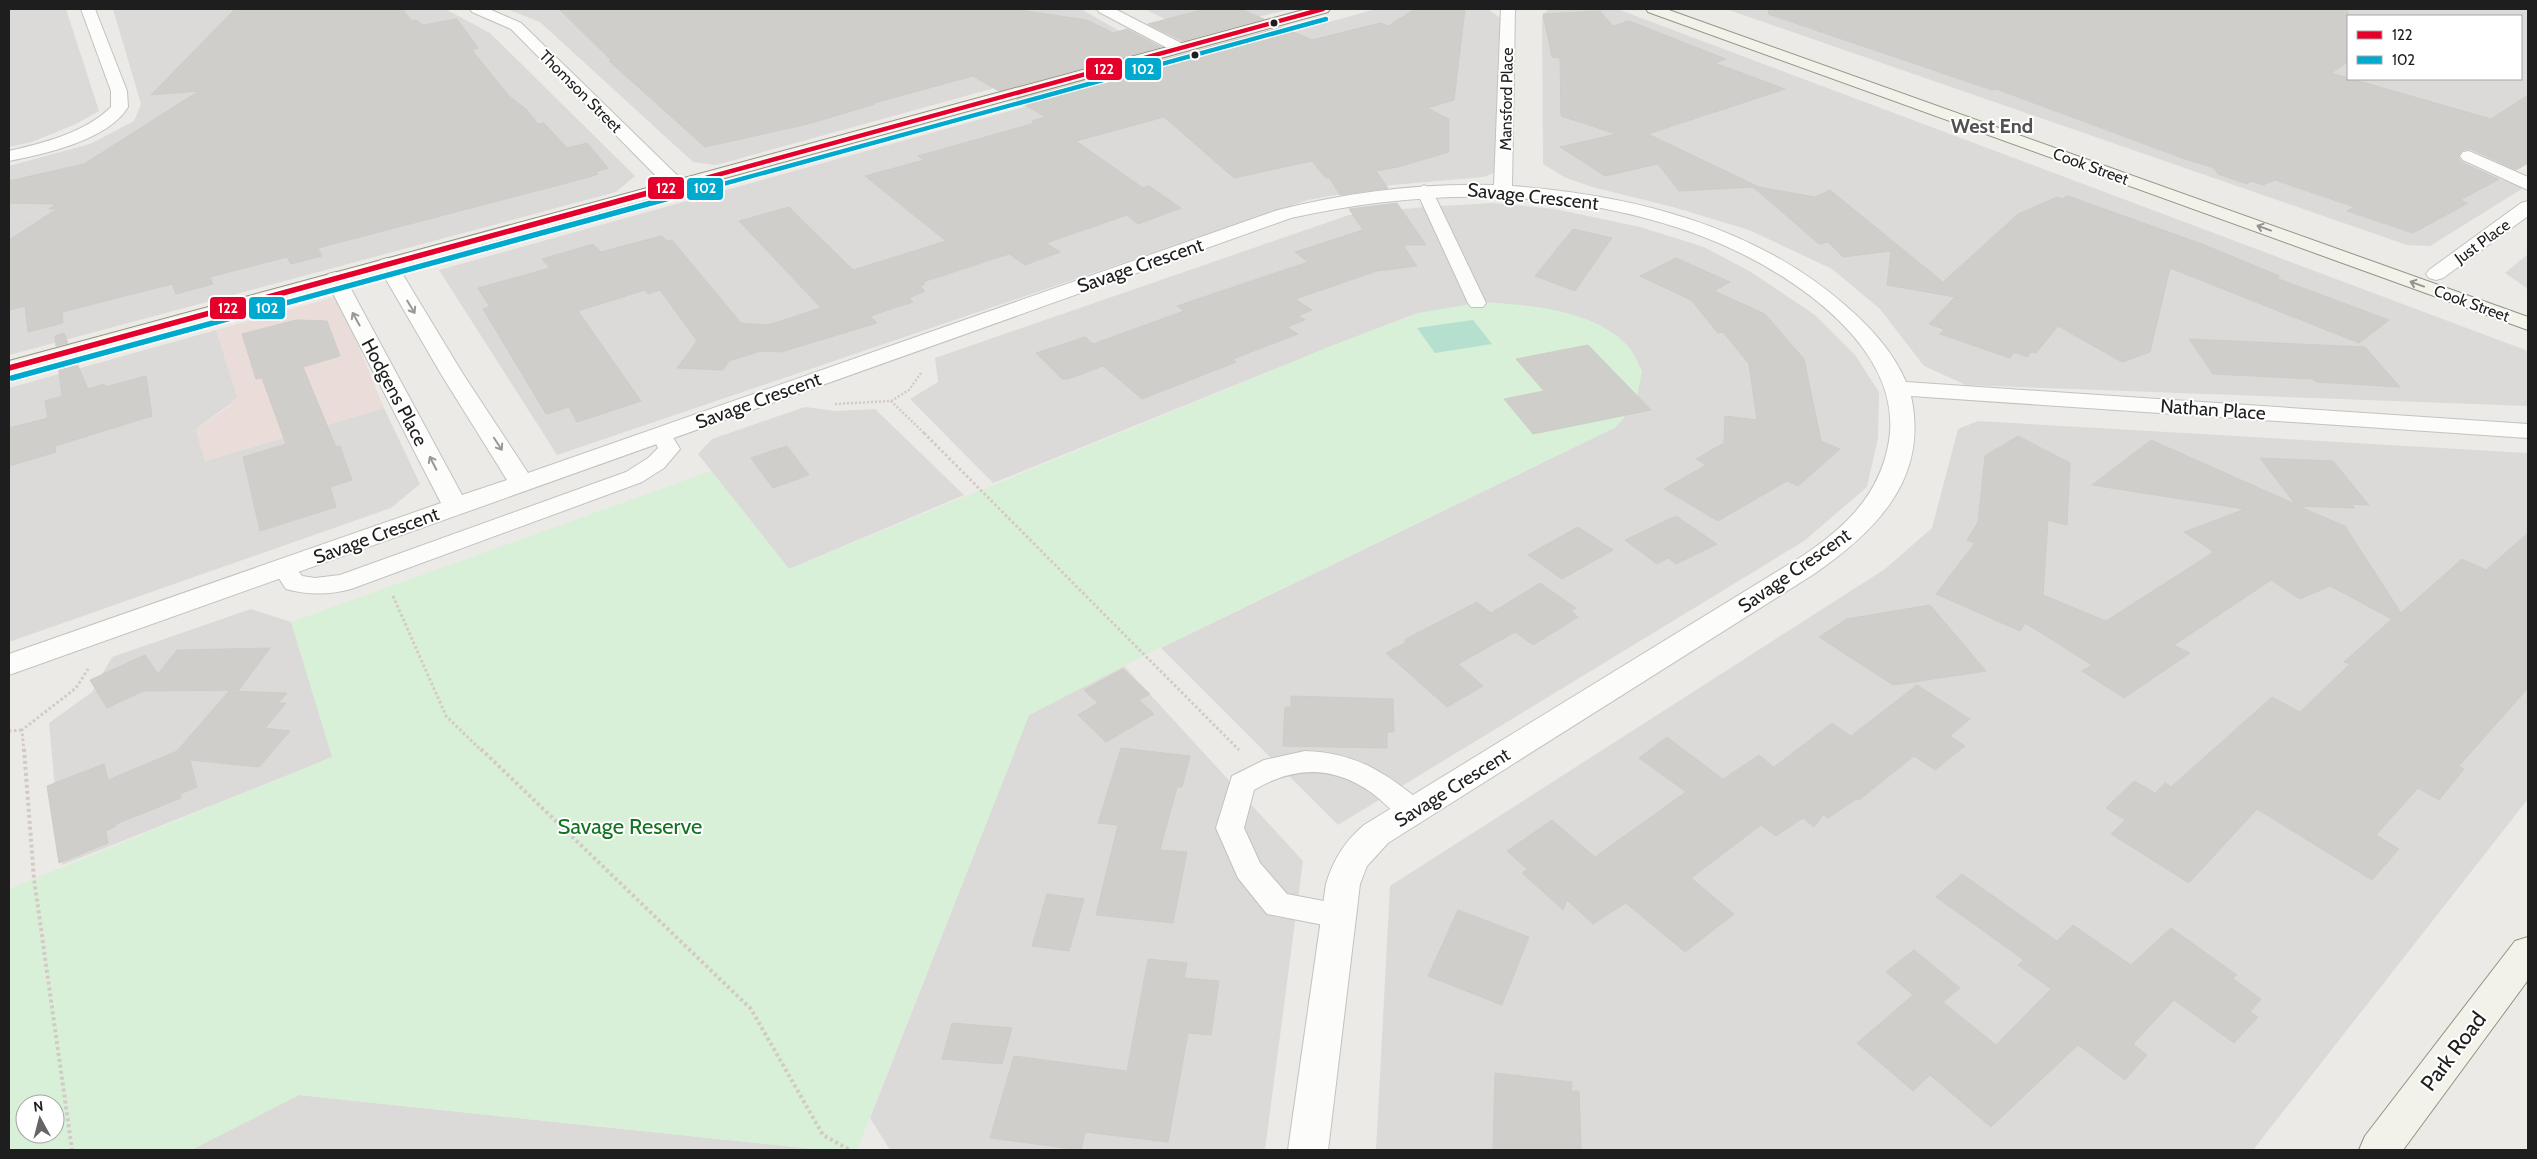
<svg xmlns="http://www.w3.org/2000/svg" width="2537" height="1159" font-family="Cabin,sans-serif">
  <style>
    .residential { fill: #dbdad8; fill-rule: evenodd }
    .commercial { fill: #e9dcd9 }
    .religious { fill: #dadad8 }
    .park { fill: #d7f0d7; fill-rule: evenodd }
    .pitch { fill: #b5e0cf }
    .building { fill: #d0cecb; stroke: #cfccc8 }
    .lines { fill: none; stroke-linecap: round; stroke-linejoin: round }
    .lane-casing { stroke: #c3c2c1; stroke-width: 2 }
    .street-casing { stroke: #c3c2c1; stroke-width: 2 }
    .secondary-casing { stroke: #929480; stroke-width: 2 }
    .path-far2 { stroke: #d5c9c7; stroke-width: 2.5; stroke-dasharray: 2 2; stroke-linecap: butt }
    .path-far1 { stroke: #d5c9c7; stroke-width: 3; stroke-dasharray: 2.5 2.5; stroke-linecap: butt }
    .path { stroke: #d5c9c7; stroke-width: 4; stroke-dasharray: 3 3; stroke-linecap: butt }
    .lane { fill: #fcfcfb; fill-rule: evenodd }
    .street { fill: #fcfcfb; fill-rule: evenodd }
    .secondary { fill: #f2f2ea; fill-rule: evenodd }
    .bus-1-far1-casing { stroke: #fff; stroke-width: 7 }
    .bus-1-casing { stroke: #fff; stroke-width: 9 }
    .bus-2-far1-casing { stroke: #fff; stroke-width: 7 }
    .bus-2-casing { stroke: #fff; stroke-width: 9 }
    .bus-1-far1 { stroke: #e4002b; stroke-width: 4.5 }
    .bus-1 { stroke: #e4002b; stroke-width: 5.5 }
    .bus-2-far1 { stroke: #00a9ce; stroke-width: 4.5 }
    .bus-2 { stroke: #00a9ce; stroke-width: 5.5 }
    .oneway { stroke: #93938e }
    .oneway2 { stroke: #989898 }
    .bus-dot { fill: #1e1e1e; stroke: #fff; stroke-width: 2 }
    .labels { text-anchor: middle; stroke-width: 4; stroke-linejoin: round; paint-order: stroke }
    .far-street-label { font-size: 16px; fill: #1e1e1e; stroke: #fff }
    .street-label { font-size: 19px; fill: #1e1e1e; stroke: #fff }
    .far-district-label { font-size: 20px; font-weight: bold; fill: #515151; stroke: #fff }
    .near-park-label { font-size: 22px; fill: #147320; stroke: #fff }
    .near-street-label { font-size: 22px; fill: #1e1e1e; stroke: #fff }
    .line-badge { stroke: #fff; stroke-width: 2 }
    .badge-label { font-size: 14px; text-anchor: middle; font-weight: bold; fill: #fff }
  </style>
  <rect width="100%" height="100%" fill="#eceae6"/>
  <path class="residential" d="M 9,9 L 66,9 L 99,111 L 76,124 L 32,142 L 9,147 Z
    M 113,9 L 445,9 L 490,33 L 635,176 L 616,192 L 9,355 L 9,262 L 45,254 L 36,215 L 9,221 L 9,166 L 90,144 L 134,121 L 141,104 Z
    M 507,9 L 1081,9 L 1146,46 L 716,165 L 693,162 L 540,22 Z
    M 1145,9 L 1290,9 L 1205,30 L 1188,31 Z
    M 1376,9 L 1488,9 L 1504,21 L 1496,172 L 1484,177 L 1392,185 L 1308,200 L 557,455 L 439,270 Z
    M 1548,9 L 1617,9 L 2528,351 L 2528,406 L 1966,385 L 1924,366 L 1880,309 L 1832,269 L 1749,230 L 1673,207 L 1592,187 L 1564,177 L 1543,164 L 1542,17 Z
    M 1726,9 L 2520,9 L 2528,11 L 2528,163 L 2484,145 L 2463,144 L 2453,164 L 2525,187 L 2430,246 L 2407,245 ZM 2348,16 L 2521,16 L 2521,79 L 2348,79 Z
    M 1493,203 L 1555,209 L 1640,227 L 1704,247 L 1751,272 L 1815,315 L 1855,355 L 1879,392 L 1878,438 L 1867,487 L 1804,541 L 1338,825 L 1161,648 L 1616,427 L 1418,313 L 1334,345 L 993,483 L 910,399 L 938,382 L 935,358 L 1349,215 L 1424,207 Z
    M 2528,254 L 2528,289 L 2505,273 Z
    M 216,330 L 238,398 L 196,429 L 205,461 L 384,408 L 420,484 L 391,508 L 9,642 L 9,388 Z
    M 805,407 L 836,411 L 875,409 L 964,495 L 789,569 L 698,454 L 712,439 Z
    M 1978,421 L 2528,453 L 2528,799 L 2253,1150 L 1376,1150 L 1390,886 L 1885,569 L 1932,528 L 1958,429 Z
    M 251,609 L 291,622 L 333,757 L 62,865 L 49,723 L 92,692 L 112,657 Z
    M 1124,666 L 1303,861 L 1265,1150 L 890,1150 L 870,1118 L 1029,715 Z
    M 299,1095 L 823,1150 L 191,1150 Z"/>
  <path class="commercial" d="M 338,296 L 384,408 L 205,461 L 196,429 L 225,409 L 237,397 L 216,330 Z"/>
  <path class="religious" d="M 36,215 L 45,254 L 9,262 L 9,221 Z"/>
  <path class="park" d="M 1483,302 C 1528,305 1593,309 1627,345 C 1633,351 1638,363 1642,371 L 1636,403 L 1616,427 L 1143,656 L 1029,715 L 857,1150 L 823,1150 L 299,1095 L 191,1150 L 9,1150 L 9,889 L 332,757 L 291,622 L 711,471 L 789,569 L 1334,345 L 1418,313 ZM 25,1104 L 55,1104 L 55,1134 L 25,1134 Z"/>
  <path class="pitch" d="M 1473,320 L 1492,344 L 1435,353 L 1417,328 Z"/>
  <path class="building" d="M 235,9 L 402,9 L 412,21 L 416,20 L 423,25 L 457,19 L 478,48 L 472,50 L 509,96 L 527,110 L 538,124 L 544,123 L 567,148 L 587,143 L 608,168 L 595,172 L 598,174 L 586,178 L 318,248 L 322,256 L 291,264 L 287,257 L 210,277 L 213,284 L 176,294 L 172,284 L 62,312 L 63,323 L 28,332 L 25,306 L 9,310 L 9,240 L 57,209 L 49,209 L 56,204 L 9,203 L 9,181 L 84,164 L 199,91 L 151,95 Z
    M 559,9 L 1013,9 L 1087,20 L 1113,33 L 1127,29 L 1161,47 L 999,91 L 973,76 L 874,103 L 875,104 L 808,124 L 705,147 L 609,61 L 612,61 Z
    M 1205,9 L 1241,9 L 1264,19 L 1182,41 L 1148,24 Z
    M 1415,9 L 1465,9 L 1454,100 L 1427,108 L 1449,119 L 1449,152 L 1398,167 L 1376,171 L 1388,188 L 1340,195 L 1329,177 L 1326,178 L 1312,161 L 1234,178 L 1164,117 L 1076,141 L 1143,188 L 1149,186 L 1181,208 L 1138,224 L 1127,215 L 1046,243 L 1060,252 L 1025,265 L 1009,254 L 923,282 L 925,284 L 920,286 L 925,291 L 909,298 L 913,302 L 870,316 L 877,323 L 781,352 L 761,351 L 729,361 L 723,370 L 677,368 L 697,341 L 660,290 L 648,294 L 645,290 L 578,311 L 641,401 L 577,422 L 569,407 L 546,414 L 483,309 L 490,307 L 478,288 L 550,268 L 542,259 L 593,244 L 601,252 L 661,236 L 667,241 L 672,240 L 741,323 L 768,325 L 821,308 L 739,221 L 789,207 L 853,270 L 946,241 L 865,176 L 924,160 L 918,156 L 1035,123 L 1032,121 L 1046,117 L 1016,100 L 1282,27 L 1312,40 L 1380,23 L 1388,26 Z
    M 1769,9 L 2348,9 L 2348,62 L 2331,73 L 2491,119 L 2528,95 L 2528,163 L 2516,170 L 2470,149 L 2463,150 L 2458,156 L 2462,162 L 2499,179 L 2460,200 L 2468,203 L 2413,233 L 2347,211 L 2354,207 L 2275,180 L 2263,185 L 2251,181 L 2247,184 L 2218,174 L 2214,168 L 2182,158 L 1996,89 L 1992,90 L 1768,14 Z
    M 1600,11 L 1613,26 L 1629,21 L 1726,59 L 1715,63 L 1785,89 L 1648,134 L 1759,187 L 1815,197 L 1830,190 L 1943,282 L 2018,214 L 2057,197 L 2062,199 L 2068,196 L 2202,244 L 2280,276 L 2276,278 L 2389,320 L 2359,343 L 2170,268 L 2150,352 L 2122,362 L 2058,326 L 2036,353 L 2032,352 L 2027,357 L 2014,352 L 2010,358 L 1940,334 L 1944,329 L 1929,324 L 1955,297 L 1887,285 L 1891,251 L 1843,257 L 1828,242 L 1819,244 L 1753,187 L 1679,191 L 1658,164 L 1605,176 L 1560,147 L 1616,134 L 1561,116 L 1560,58 L 1552,57 L 1543,14 Z
    M 1397,203 L 1426,245 L 1403,245 L 1417,266 L 1377,271 L 1295,299 L 1312,310 L 1298,316 L 1305,320 L 1287,327 L 1298,334 L 1233,359 L 1236,362 L 1142,399 L 1103,366 L 1068,379 L 1062,379 L 1036,353 L 1085,337 L 1093,344 L 1184,311 L 1177,306 L 1308,262 L 1295,252 L 1363,230 L 1349,209 Z
    M 1573,229 L 1612,238 L 1575,291 L 1535,276 Z
    M 1676,258 L 1730,282 L 1714,291 L 1765,314 L 1804,359 L 1821,441 L 1840,449 L 1798,486 L 1787,481 L 1718,521 L 1664,489 L 1706,465 L 1696,459 L 1724,443 L 1725,416 L 1757,420 L 1749,364 L 1723,332 L 1718,333 L 1691,300 L 1640,276 Z
    M 296,320 L 327,321 L 340,356 L 303,367 L 336,447 L 340,446 L 352,480 L 330,487 L 336,507 L 260,531 L 243,457 L 286,444 L 262,378 L 256,379 L 242,334 Z
    M 64,333 L 68,343 L 56,346 L 55,336 Z
    M 2189,339 L 2365,347 L 2400,387 L 2316,382 L 2313,379 L 2213,374 Z
    M 1588,345 L 1651,410 L 1533,434 L 1504,399 L 1544,391 L 1516,359 Z
    M 75,359 L 88,389 L 104,384 L 105,387 L 146,376 L 152,416 L 55,446 L 56,452 L 9,466 L 9,428 L 48,418 L 45,401 L 62,396 L 58,363 Z
    M 2018,436 L 2070,463 L 2067,525 L 2048,520 L 2043,595 L 2106,621 L 2214,552 L 2184,532 L 2245,509 L 2092,485 L 2151,440 L 2295,504 L 2260,458 L 2333,461 L 2369,505 L 2351,504 L 2355,508 L 2298,506 L 2345,526 L 2401,613 L 2462,559 L 2486,570 L 2528,533 L 2528,688 L 2459,766 L 2464,769 L 2439,800 L 2418,788 L 2376,835 L 2399,849 L 2372,880 L 2257,809 L 2189,883 L 2111,834 L 2125,820 L 2106,808 L 2134,781 L 2155,793 L 2165,783 L 2171,787 L 2272,697 L 2300,712 L 2350,664 L 2344,662 L 2392,619 L 2330,586 L 2300,599 L 2271,580 L 2174,645 L 2190,653 L 2124,698 L 2082,671 L 2092,665 L 2025,623 L 2020,631 L 1936,594 L 1975,543 L 1967,540 L 1978,522 L 1985,456 Z
    M 787,446 L 809,475 L 773,488 L 751,458 Z
    M 1676,516 L 1717,544 L 1676,564 L 1668,558 L 1657,564 L 1625,540 Z
    M 1578,527 L 1613,550 L 1562,579 L 1528,555 Z
    M 1540,583 L 1576,608 L 1571,611 L 1578,617 L 1533,645 L 1515,632 L 1458,664 L 1483,686 L 1447,707 L 1386,653 L 1407,642 L 1404,640 L 1477,602 L 1491,613 Z
    M 1930,605 L 1986,671 L 1893,685 L 1819,637 L 1847,619 Z
    M 270,648 L 239,690 L 143,691 L 107,708 L 90,680 L 145,655 L 158,674 L 177,650 Z
    M 1123,669 L 1150,694 L 1139,700 L 1154,714 L 1106,742 L 1078,715 L 1098,703 L 1084,690 Z
    M 1917,685 L 1970,719 L 1950,736 L 1965,746 L 1935,770 L 1914,756 L 1859,800 L 1856,799 L 1828,818 L 1823,815 L 1814,827 L 1803,818 L 1776,836 L 1761,825 L 1691,878 L 1734,914 L 1685,952 L 1626,903 L 1593,924 L 1567,900 L 1563,910 L 1522,873 L 1527,869 L 1507,851 L 1552,820 L 1595,857 L 1686,792 L 1639,758 L 1667,737 L 1723,779 L 1759,755 L 1774,767 L 1832,723 L 1851,736 Z
    M 229,691 L 287,693 L 278,703 L 286,703 L 265,728 L 290,731 L 259,767 L 190,760 L 197,787 L 180,794 L 181,798 L 116,824 L 116,826 L 106,831 L 108,843 L 59,863 L 47,786 L 104,764 L 108,780 L 177,751 Z
    M 1291,696 L 1393,699 L 1394,732 L 1387,732 L 1387,748 L 1283,746 L 1285,707 L 1291,707 Z
    M 1121,748 L 1190,756 L 1182,787 L 1177,787 L 1160,850 L 1187,852 L 1173,923 L 1096,915 L 1118,825 L 1098,823 Z
    M 1962,874 L 2057,941 L 2073,925 L 2131,965 L 2171,928 L 2237,975 L 2232,978 L 2261,999 L 2250,1012 L 2258,1017 L 2234,1043 L 2174,1000 L 2133,1044 L 2147,1055 L 2125,1080 L 2078,1045 L 1991,1127 L 1930,1075 L 1913,1091 L 1857,1043 L 1913,995 L 1886,972 L 1914,950 L 1960,988 L 1943,1002 L 1996,1045 L 2051,989 L 2018,965 L 2024,960 L 1936,897 Z
    M 1047,894 L 1084,899 L 1069,951 L 1032,946 Z
    M 1458,910 L 1529,937 L 1502,1005 L 1428,976 Z
    M 1148,959 L 1187,963 L 1184,978 L 1219,981 L 1211,1035 L 1188,1033 L 1168,1142 L 1085,1132 L 1081,1150 L 990,1138 L 1014,1056 L 1127,1071 Z
    M 952,1023 L 1012,1028 L 1002,1064 L 942,1059 Z
    M 1495,1073 L 1572,1082 L 1571,1091 L 1579,1091 L 1581,1150 L 1493,1150 Z"/>
  <g class="lines">
    <g class="lane-casing">
      <path id="lane" d="M 1424,185 L 1432,190 L 1486,303 L 1483,307 L 1471,307 L 1468,303 L 1416,190 Z
        M 662,429 L 669,431 L 680,449 L 664,468 L 642,482 L 351,589 C 329,595 308,595 286,589 L 272,568 L 276,563 L 284,560 L 292,563 L 302,576 L 315,578 L 340,575 L 626,472 L 648,458 L 658,448 L 652,435 L 655,431 Z
        M 1305,751 C 1357,753 1384,772 1423,803 L 1427,811 L 1423,819 C 1401,826 1389,805 1372,793 C 1333,765 1294,766 1254,790 L 1244,828 L 1260,863 L 1287,894 L 1350,906 L 1354,915 L 1350,924 L 1339,928 L 1267,914 L 1238,878 L 1216,828 L 1232,776 L 1264,760 Z"/>
    </g>
    <g class="street-casing">
      <path id="street" d="M 81,9 L 95,9 L 127,91 L 128,107 C 108,140 45,154 9,161 L 9,151 C 43,143 85,133 111,107 L 111,91 Z
        M 470,9 L 489,9 L 521,23 L 683,181 L 685,185 L 683,189 L 669,189 L 511,29 L 472,12 Z
        M 1097,9 L 1115,9 L 1185,45 L 1187,48 L 1185,51 L 1173,51 L 1099,12 Z
        M 1501,9 L 1515,9 L 1512,186 C 1632,195 1753,225 1845,305 C 1870,327 1893,351 1906,382 L 2528,424 L 2528,438 L 1911,396 C 1929,479 1876,531 1814,574 L 1388,843 L 1367,866 L 1360,884 L 1328,1150 L 1288,1150 L 1326,884 C 1333,860 1345,841 1364,825 L 1804,555 C 1847,526 1880,494 1889,441 C 1904,349 1795,276 1721,244 C 1682,227 1642,216 1601,208 C 1497,189 1393,195 1291,218 L 9,675 L 9,654 L 441,503 L 325,278 L 328,274 L 335,272 L 342,274 L 345,278 L 462,495 L 507,480 L 441,374 L 377,264 L 380,260 L 387,258 L 394,260 L 463,374 L 528,473 L 1278,210 C 1349,192 1421,183 1494,185 Z
        M 2469,151 L 2528,177 L 2528,190 L 2463,160 L 2460,156 L 2463,152 Z
        M 2528,201 L 2528,216 L 2443,278 L 2436,280 L 2429,278 L 2426,274 L 2429,270 L 2521,203 Z"/>
    </g>
    <g class="secondary-casing">
      <path id="secondary" d="M 1307,9 L 1330,9 L 1328,12 L 9,375 L 9,361 Z
        M 1646,9 L 1666,9 L 2528,317 L 2528,330 L 1648,12 Z
        M 2528,937 L 2528,980 L 2403,1150 L 2359,1150 L 2365,1136 L 2515,941 Z"/>
    </g>
    <path class="path-far2" d="M 891,401 L 909,390 L 921,373
      M 835,404 L 891,401 L 925,434"/>
    <path class="path-far1" d="M 924,433 L 1239,750
      M 393,596 L 446,716 L 482,751
      M 9,731 L 22,730
      M 24,751 L 22,730 L 76,688 L 88,669"/>
    <path class="path" d="M 24,749 L 34,879 L 72,1150
      M 481,749 L 751,1009 L 823,1135 L 850,1150"/>
    <use href="#lane" class="lane"/>
    <use href="#street" class="street"/>
    <use href="#secondary" class="secondary"/>
    <g class="bus-1-far1-casing">
      <path id="bus-1-far1" d="M 662,190 L 1323,9"/>
    </g>
    <g class="bus-1-casing">
      <path id="bus-1" d="M 9,368 L 666,188"/>
    </g>
    <g class="bus-2-far1-casing">
      <path id="bus-2-far1" d="M 701,190 L 1326,19"/>
    </g>
    <g class="bus-2-casing">
      <path id="bus-2" d="M 12,378 L 706,188"/>
    </g>
    <use href="#bus-1-far1" class="bus-1-far1"/>
    <use href="#bus-1" class="bus-1"/>
    <use href="#bus-2-far1" class="bus-2-far1"/>
    <use href="#bus-2" class="bus-2"/>
  </g>
  <defs><path id="oneway-shaft" d="M-6 0H5M1.5-3L5.5 0L1.5 3" fill="none" stroke-width="1.6" stroke-linecap="round" stroke-linejoin="round" transform="scale(1.25)"/></defs>
  <g class="oneway">
    <use href="#oneway-shaft" transform="translate(2264 228) rotate(-160)"/>
    <use href="#oneway-shaft" transform="translate(2417 284) rotate(-160)"/>
  </g>
  <g class="oneway2">
    <use href="#oneway-shaft" transform="translate(411 307) rotate(59)"/>
    <use href="#oneway-shaft" transform="translate(356 319) rotate(-119)"/>
    <use href="#oneway-shaft" transform="translate(498 444) rotate(57)"/>
    <use href="#oneway-shaft" transform="translate(433 463) rotate(-117)"/>
  </g>
  <g class="bus-dot">
    <circle cx="1274" cy="23" r="4.5"/>
    <circle cx="1195" cy="55" r="4.5"/>
  </g>
  <g class="labels">
    <g class="far-street-label">
      <text transform="translate(581 91) rotate(45)" y="6">Thomson Street</text>
      <text transform="translate(1506 99) rotate(-89)" y="6">Mansford Place</text>
      <text transform="translate(2091 166) rotate(20)" y="6">Cook Street</text>
      <text transform="translate(2482 241) rotate(-36)" y="6">Just Place</text>
      <text transform="translate(2472 303) rotate(20)" y="6">Cook Street</text>
    </g>
    <g class="street-label">
      <text transform="translate(1533 196) rotate(6)" y="7">Savage Crescent</text>
      <text transform="translate(1140 265) rotate(-19)" y="7">Savage Crescent</text>
      <text transform="translate(395 392) rotate(62)" y="7">Hodgens Place</text>
      <text transform="translate(758 400) rotate(-20)" y="7">Savage Crescent</text>
      <text transform="translate(2213 409) rotate(4)" y="7">Nathan Place</text>
      <text transform="translate(376 535) rotate(-20)" y="7">Savage Crescent</text>
      <text transform="translate(1794 570) rotate(-35)" y="7">Savage Crescent</text>
      <text transform="translate(1452 787) rotate(-32)" y="7">Savage Crescent</text>
    </g>
    <g class="far-district-label">
      <text x="1992" y="133">West End</text>
    </g>
    <g class="near-park-label">
      <text x="630" y="834">Savage Reserve</text>
    </g>
    <g class="near-street-label">
      <text transform="translate(2453 1051) rotate(-53)" y="8">Park Road</text>
    </g>
  </g>
  <g class="line-badge">
    <rect x="1085" y="57" width="38" height="24" rx="5" fill="#e4002b"/>
    <rect x="1124" y="57" width="38" height="24" rx="5" fill="#00a9ce"/>
    <rect x="647" y="176" width="38" height="24" rx="5" fill="#e4002b"/>
    <rect x="686" y="177" width="38" height="24" rx="5" fill="#00a9ce"/>
    <rect x="209" y="296" width="38" height="24" rx="5" fill="#e4002b"/>
    <rect x="248" y="296" width="38" height="24" rx="5" fill="#00a9ce"/>
  </g>
  <g class="badge-label">
    <text x="1104" y="74">122</text>
    <text x="1143" y="74">102</text>
    <text x="666" y="193">122</text>
    <text x="705" y="193">102</text>
    <text x="228" y="313">122</text>
    <text x="267" y="313">102</text>
  </g>
  <rect width="2537" height="1159" fill="none" stroke="#1e1e1e" stroke-width="20"/>
  <rect x="2347" y="15" width="175" height="65" fill="#ffffff" stroke="#a5a5a5"/>
  <rect x="2357" y="31" width="25" height="8" fill="#e4002b" stroke="#a5a5a5"/>
  <text x="2392" y="40" font-size="15" fill="#1e1e1e">122</text>
  <rect x="2357" y="56" width="25" height="8" fill="#00a9ce" stroke="#a5a5a5"/>
  <text x="2392" y="65" font-size="15" fill="#1e1e1e">102</text>
  <g transform="translate(40 1119) rotate(353)"><circle r="24" fill="#ffffff" stroke="#a5a5a5"/>
  <path d="M0-4L9 19L0 12L-9 19Z" fill="#666564"/>
  <text y="-8" font-size="14" font-weight="bold" text-anchor="middle" fill="#1e1e1e">N</text>
  </g>
</svg>
